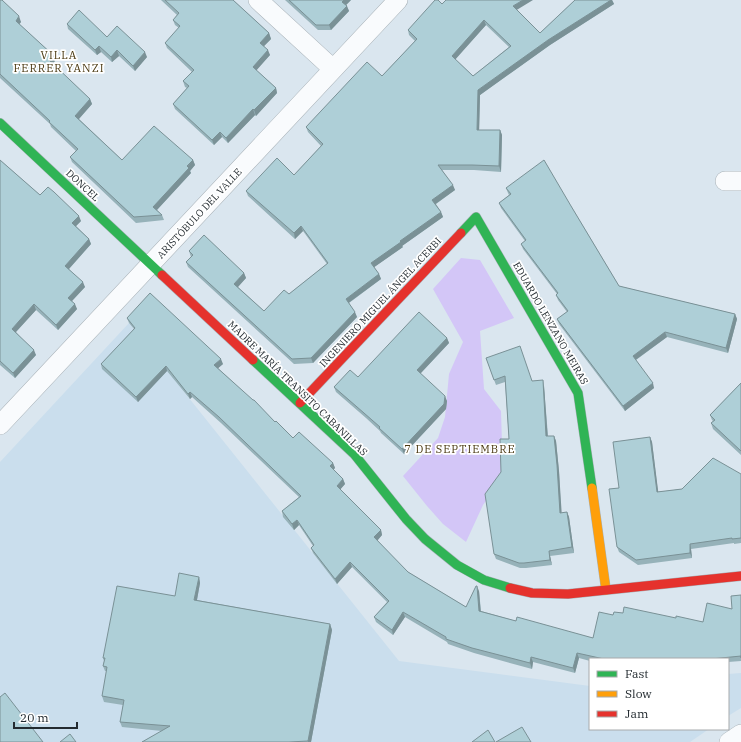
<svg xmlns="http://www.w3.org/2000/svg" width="741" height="742" font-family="'IBM Plex Serif',serif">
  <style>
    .built { fill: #cadeed }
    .park { fill: #d3c6f7 }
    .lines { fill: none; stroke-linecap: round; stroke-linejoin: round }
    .street-casing { stroke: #a7b0b6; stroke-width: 20 }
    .fast-casing { stroke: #a7b0b6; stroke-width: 10 }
    .slow-casing { stroke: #a7b0b6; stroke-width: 10 }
    .jam-casing { stroke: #a7b0b6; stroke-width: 10 }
    .street { stroke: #f9fbfd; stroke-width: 19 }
    .fast { stroke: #30b455; stroke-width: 9 }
    .slow { stroke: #ff9f0a; stroke-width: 9 }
    .jam { stroke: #e5322d; stroke-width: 9 }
    .wall { fill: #96b2b9; fill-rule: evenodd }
    .shaded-wall { fill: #7a9196 }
    .building { fill: #aecfd7; stroke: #7a9196; fill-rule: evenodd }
    .labels { text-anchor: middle; stroke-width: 3.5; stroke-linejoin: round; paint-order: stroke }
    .street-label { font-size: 10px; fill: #232b30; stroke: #fff }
    .neighbourhood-label { font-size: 11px; letter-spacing: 1px; fill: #493810; stroke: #fff }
  </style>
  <rect width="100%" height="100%" fill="#dae6ef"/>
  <path class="built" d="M 129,323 L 399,661 L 590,686 L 590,729 L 709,729 L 690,742 L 0,742 L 0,462 Z
    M 741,673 L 741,708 L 728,716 L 728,674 Z"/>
  <path class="park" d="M 461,258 L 480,260 L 514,318 L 480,331 L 484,389 L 501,411 L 503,477 L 483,505 L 466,542 L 443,524 L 427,506 L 403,476 L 438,438 L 445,417 L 449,374 L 463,342 L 433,289 Z"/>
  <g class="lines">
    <g class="street-casing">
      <path id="street" d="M 258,0 L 333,69
        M 725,181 L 741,181
        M 0,425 L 398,0
        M 729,742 L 741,734"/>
    </g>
    <g class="fast-casing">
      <path id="fast" d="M 0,123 L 162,275
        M 461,233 L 476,217 L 578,393 L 592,488
        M 253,360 L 354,454 L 406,519 L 425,539 L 457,565 L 484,580 L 510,588"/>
    </g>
    <g class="slow-casing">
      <path id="slow" d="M 592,488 L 606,590"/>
    </g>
    <g class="jam-casing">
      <path id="jam" d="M 162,275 L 253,360
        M 300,403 L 461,233
        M 510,588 L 532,593 L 568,594 L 741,576"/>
    </g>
    <use href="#street" class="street"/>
    <use href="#fast" class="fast"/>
    <use href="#slow" class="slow"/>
    <use href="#jam" class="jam"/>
  </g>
  <path class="wall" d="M 0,0 L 21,22 L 19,24 L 53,55 L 55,61 L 52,64 L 90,99 L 92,104 L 79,119 L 122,160 L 193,160 L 195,165 L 190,171 L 191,173 L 157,210 L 162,215 L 164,220 L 136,223 L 72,162 L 70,157 L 76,151 L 51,127 L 50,124 L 0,78 Z
    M 161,0 L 233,0 L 269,33 L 271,39 L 264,46 L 270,55 L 256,70 L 276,88 L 277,93 L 256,116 L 255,115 L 228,143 L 222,137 L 214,145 L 175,109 L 173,104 L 187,88 L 185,87 L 183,81 L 192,72 L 167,48 L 165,43 L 179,28 L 175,25 L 173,20 L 177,15 Z
    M 285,0 L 351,0 L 346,5 L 349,11 L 331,30 L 318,30 Z
    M 575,0 L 612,0 L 614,4 L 550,45 L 480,95 L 479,130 L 500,130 L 502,135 L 501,172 L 474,170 L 442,170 L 455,190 L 436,204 L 441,212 L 443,217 L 402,246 L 403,247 L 374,267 L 379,274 L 381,279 L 349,303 L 357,317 L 313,363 L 294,364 L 188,267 L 186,262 L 191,257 L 189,251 L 244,273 L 246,278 L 238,287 L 264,311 L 289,294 L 327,264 L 303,231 L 295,239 L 248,196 L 246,191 L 294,175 L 321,146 L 308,132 L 306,127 L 382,76 L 415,41 L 409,35 L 408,30 L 442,4 L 517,10 L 540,33 ZM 486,25 L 509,47 L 473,76 L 455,59 Z
    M 67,24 L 107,37 L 147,57 L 135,71 L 119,56 L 112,62 L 101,52 L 97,55 L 68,29 Z
    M 0,160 L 40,195 L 81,221 L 76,226 L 89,239 L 91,244 L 69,269 L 85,287 L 72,301 L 77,309 L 58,330 L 36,310 L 16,332 L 36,355 L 15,378 L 0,365 Z
    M 506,188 L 571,206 L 619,286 L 735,314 L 737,319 L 728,353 L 667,337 L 636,360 L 654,388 L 625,411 L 559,324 L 557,319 L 567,312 L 558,300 L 556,295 L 557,294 L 523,249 L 521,244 L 525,241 L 501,208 L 499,203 L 509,195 L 508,193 Z
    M 127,318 L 223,364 L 218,368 L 275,422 L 293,438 L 333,463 L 335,468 L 333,470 L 343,479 L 345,484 L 340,489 L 381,530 L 382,535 L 377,541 L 408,572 L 466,607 L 479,591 L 481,611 L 516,621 L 593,638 L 613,615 L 676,618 L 703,622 L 732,609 L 741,595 L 741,661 L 728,662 L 728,659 L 590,659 L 590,661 L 579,658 L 575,673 L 533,662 L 532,669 L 474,653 L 448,644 L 447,642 L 405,617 L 393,635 L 376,622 L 374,617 L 387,602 L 352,567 L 337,584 L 313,553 L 311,548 L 313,546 L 299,525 L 294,530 L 283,517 L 282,511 L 299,497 L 221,423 L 192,397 L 190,399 L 167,371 L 138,402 L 102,369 L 101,364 L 134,329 L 129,323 Z
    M 447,338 L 449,343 L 420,374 L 447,401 L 446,409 L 404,454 L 381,433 L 380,431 L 366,418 L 336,392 L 334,387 L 358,377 Z
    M 486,358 L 532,381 L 544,386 L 548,436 L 554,436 L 556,441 L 559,471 L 561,513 L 567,512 L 569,517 L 574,553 L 550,556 L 552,565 L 526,568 L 520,568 L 496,559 L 494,554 L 501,472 L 509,439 L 505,382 L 496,385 Z
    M 741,383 L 741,455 L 713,429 L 711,423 L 713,421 L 712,420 L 710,415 Z
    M 650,437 L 652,442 L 658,492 L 682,489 L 741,474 L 741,543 L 734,544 L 734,543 L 691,549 L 692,558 L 638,565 L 619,552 L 617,547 L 619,488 Z
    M 199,577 L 200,583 L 197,600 L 330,624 L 332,630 L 311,742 L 142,742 L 162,731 L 122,727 L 120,722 L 123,705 L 104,702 L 102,696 L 107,671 L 105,671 L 103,666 L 104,661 L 103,658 L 175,596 Z"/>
  <path class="shaded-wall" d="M 344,0 L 351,0 L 344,7 L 342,2 Z
    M 523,0 L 533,0 L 515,11 L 513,6 Z
    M 611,0 L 612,0 L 614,4 L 550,45 L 480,95 L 479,135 L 477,130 L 478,90 L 548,40 Z
    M 347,6 L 349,11 L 331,30 L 329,25 Z
    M 19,16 L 21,22 L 18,26 L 16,21 Z
    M 484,20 L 486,25 L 454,61 L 452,56 Z
    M 269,33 L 271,39 L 262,48 L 260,43 Z
    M 99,46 L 101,52 L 97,55 L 95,50 Z
    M 117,50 L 119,56 L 112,62 L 111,57 Z
    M 268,50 L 270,55 L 255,72 L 253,67 Z
    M 145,52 L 147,57 L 135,71 L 133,66 Z
    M 53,55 L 55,61 L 51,65 L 49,60 Z
    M 276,88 L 277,93 L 256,116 L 254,110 Z
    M 90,99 L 92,104 L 77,121 L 75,116 Z
    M 253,109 L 255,115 L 228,143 L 226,138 Z
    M 500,130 L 502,135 L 501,172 L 499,166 Z
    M 220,132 L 222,137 L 214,145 L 212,140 Z
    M 193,160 L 195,165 L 190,171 L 191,173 L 155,212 L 153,207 Z
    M 453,185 L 455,190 L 434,205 L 432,200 Z
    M 441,212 L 443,217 L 402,246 L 403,247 L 373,268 L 371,263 L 400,241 Z
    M 79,216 L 81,221 L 74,228 L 72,223 Z
    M 301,226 L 303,231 L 295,239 L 294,233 Z
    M 89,239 L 91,244 L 67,271 L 65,266 Z
    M 244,273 L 246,278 L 236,289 L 234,284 Z
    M 379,274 L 381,279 L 347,304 L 346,299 Z
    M 83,282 L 85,287 L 70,303 L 68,298 Z
    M 34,304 L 36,310 L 14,334 L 12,329 Z
    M 75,304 L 77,309 L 58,330 L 56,325 Z
    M 355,312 L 357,317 L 313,363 L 311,358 Z
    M 735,314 L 737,319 L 728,353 L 726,348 Z
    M 665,332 L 667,337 L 634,361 L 633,356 Z
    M 447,338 L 449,343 L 419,375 L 417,370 Z
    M 34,350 L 36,355 L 15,378 L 13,373 Z
    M 221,359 L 223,364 L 216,370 L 214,365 Z
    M 166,366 L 167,371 L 138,402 L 136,397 Z
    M 543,380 L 544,386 L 548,441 L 546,436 Z
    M 653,383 L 654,388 L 625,411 L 623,406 Z
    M 190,392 L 192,397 L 190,399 L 188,394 Z
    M 445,396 L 447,401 L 446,409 L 404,454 L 402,449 Z
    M 554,436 L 556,441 L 559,471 L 562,518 L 560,513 Z
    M 650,437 L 652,442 L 659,498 L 657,492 Z
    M 333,463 L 335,468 L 332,471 L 330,466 Z
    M 343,479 L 345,484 L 339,491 L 337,486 Z
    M 567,512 L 569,517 L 574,553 L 572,547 Z
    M 297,520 L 299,525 L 294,530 L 292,524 Z
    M 381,530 L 382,535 L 376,542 L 374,537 Z
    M 690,544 L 691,549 L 692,558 L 690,553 Z
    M 549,551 L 550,556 L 552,565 L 550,560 Z
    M 350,562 L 352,567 L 337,584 L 335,579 Z
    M 199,577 L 200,583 L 196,605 L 194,600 Z
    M 477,586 L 479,591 L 481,616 L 479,611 Z
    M 403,612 L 405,617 L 393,635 L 392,630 Z
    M 330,624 L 332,630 L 311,742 L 308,742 L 308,741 Z
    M 577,653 L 579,658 L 575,673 L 573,668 Z
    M 531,657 L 533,662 L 532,669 L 530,663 Z"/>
  <path class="building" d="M 0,0 L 2,0 L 19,16 L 16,21 L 53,55 L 49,60 L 90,99 L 75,116 L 122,160 L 154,126 L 193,160 L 187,166 L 189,168 L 153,207 L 162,215 L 134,217 L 70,157 L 78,149 L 49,122 L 50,121 L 0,74 Z
    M 165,0 L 233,0 L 269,33 L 260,43 L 268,50 L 253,67 L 276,88 L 254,110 L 253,109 L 226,138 L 220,132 L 212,140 L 173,104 L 189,86 L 183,81 L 194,70 L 165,43 L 180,26 L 173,20 L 179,13 Z
    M 289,0 L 344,0 L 342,2 L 347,6 L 329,25 L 316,25 Z
    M 435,0 L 438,0 L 442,4 L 446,0 L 523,0 L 513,6 L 540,33 L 575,0 L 611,0 L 548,40 L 478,90 L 477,130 L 500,130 L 499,166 L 472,165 L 438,165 L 453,185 L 432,200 L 441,212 L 400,241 L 401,242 L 371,263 L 379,274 L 346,299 L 355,312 L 311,358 L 292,359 L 186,262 L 193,255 L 189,251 L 204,235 L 244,273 L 234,284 L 264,311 L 284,290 L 289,294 L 328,263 L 301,226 L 294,233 L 246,191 L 277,158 L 294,175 L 323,144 L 306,127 L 367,62 L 382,76 L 417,39 L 408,30 ZM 484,20 L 511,46 L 473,76 L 452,56 Z
    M 79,10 L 107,37 L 117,26 L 145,52 L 133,66 L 117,50 L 111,57 L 99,46 L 95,50 L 67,24 Z
    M 0,160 L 40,195 L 48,187 L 54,192 L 79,216 L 72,223 L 89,239 L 65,266 L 83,282 L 68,298 L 75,304 L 56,325 L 34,304 L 12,329 L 34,350 L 13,373 L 0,361 Z
    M 544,160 L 571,206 L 619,286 L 735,314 L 726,348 L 665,332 L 633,356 L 653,383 L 623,406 L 557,319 L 568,311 L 556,295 L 558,293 L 521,244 L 526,240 L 499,203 L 511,194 L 506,188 Z
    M 150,293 L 221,359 L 214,365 L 253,400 L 254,400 L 275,422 L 276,421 L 293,438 L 299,432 L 333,463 L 330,466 L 343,479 L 337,486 L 381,530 L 374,537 L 408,572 L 466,607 L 476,586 L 477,586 L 479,611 L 516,621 L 517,617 L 593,638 L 599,612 L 613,615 L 614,612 L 623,613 L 624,607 L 676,618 L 676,616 L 703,622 L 707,603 L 732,609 L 731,596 L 741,595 L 741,658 L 741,656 L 711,659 L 604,659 L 577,653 L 573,668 L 531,657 L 530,663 L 472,648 L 446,639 L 446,637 L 403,612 L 392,630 L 374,617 L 389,601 L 350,562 L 335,579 L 311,548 L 314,545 L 297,520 L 292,524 L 282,511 L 301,496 L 219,417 L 190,392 L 188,394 L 166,366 L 136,397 L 101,364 L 135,328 L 127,318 Z
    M 419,312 L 447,338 L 417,370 L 445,396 L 444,404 L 402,449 L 379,428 L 380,427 L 364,413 L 334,387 L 350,370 L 358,377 Z
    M 520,346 L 532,381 L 543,380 L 546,436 L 554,436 L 557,465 L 560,513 L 567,512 L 572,547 L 549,551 L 550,560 L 524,563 L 519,563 L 494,554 L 485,494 L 501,472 L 500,439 L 509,439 L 505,376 L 494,380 L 486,358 Z
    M 741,383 L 741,451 L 711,423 L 715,420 L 710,415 Z
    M 650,437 L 657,492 L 682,489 L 713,458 L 741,474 L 741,538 L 732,539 L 732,538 L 690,544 L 690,553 L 636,560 L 617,547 L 609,489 L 619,488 L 613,442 Z
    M 179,573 L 199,577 L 194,600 L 330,624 L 308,741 L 289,742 L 142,742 L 170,726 L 120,722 L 124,700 L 102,696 L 107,667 L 103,666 L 105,658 L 103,658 L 117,586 L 175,596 Z
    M 5,693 L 43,742 L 0,742 L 0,697 Z
    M 522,727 L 531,742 L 496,742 Z
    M 488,730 L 495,742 L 472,742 Z
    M 70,734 L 76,742 L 60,742 Z"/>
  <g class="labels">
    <g class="street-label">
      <text transform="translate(83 185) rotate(43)" y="4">DONCEL</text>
      <text transform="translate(199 213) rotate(-47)" y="4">ARISTÓBULO DEL VALLE</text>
      <text transform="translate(380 302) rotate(-47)" y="4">INGENIERO MIGUEL ÁNGEL ACERBI</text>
      <text transform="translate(551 323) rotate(60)" y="4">EDUARDO LENZANO MEIRAS</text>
      <text transform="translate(298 388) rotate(44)" y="4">MADRE MARÍA TRANSITO CABANILLAS</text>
    </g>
    <g class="neighbourhood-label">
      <text x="59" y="59">VILLA<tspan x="59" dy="13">FERRER YANZI</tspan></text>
      <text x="460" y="453">7 DE SEPTIEMBRE</text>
    </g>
  </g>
  <rect x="589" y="658" width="140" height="72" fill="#ffffff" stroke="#a7aaac"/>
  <rect x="597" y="671" width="20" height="6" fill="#30b455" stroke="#a7aaac"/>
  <text x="625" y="678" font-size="12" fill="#232b30">Fast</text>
  <rect x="597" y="691" width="20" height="6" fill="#ff9f0a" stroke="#a7aaac"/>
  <text x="625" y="698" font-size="12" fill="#232b30">Slow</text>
  <rect x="597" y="711" width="20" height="6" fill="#e5322d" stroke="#a7aaac"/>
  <text x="625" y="718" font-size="12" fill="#232b30">Jam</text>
  <path d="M14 722v6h63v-6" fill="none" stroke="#232b30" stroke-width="2"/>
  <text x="20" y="722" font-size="12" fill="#232b30" stroke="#ffffff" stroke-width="3" paint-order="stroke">20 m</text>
</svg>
